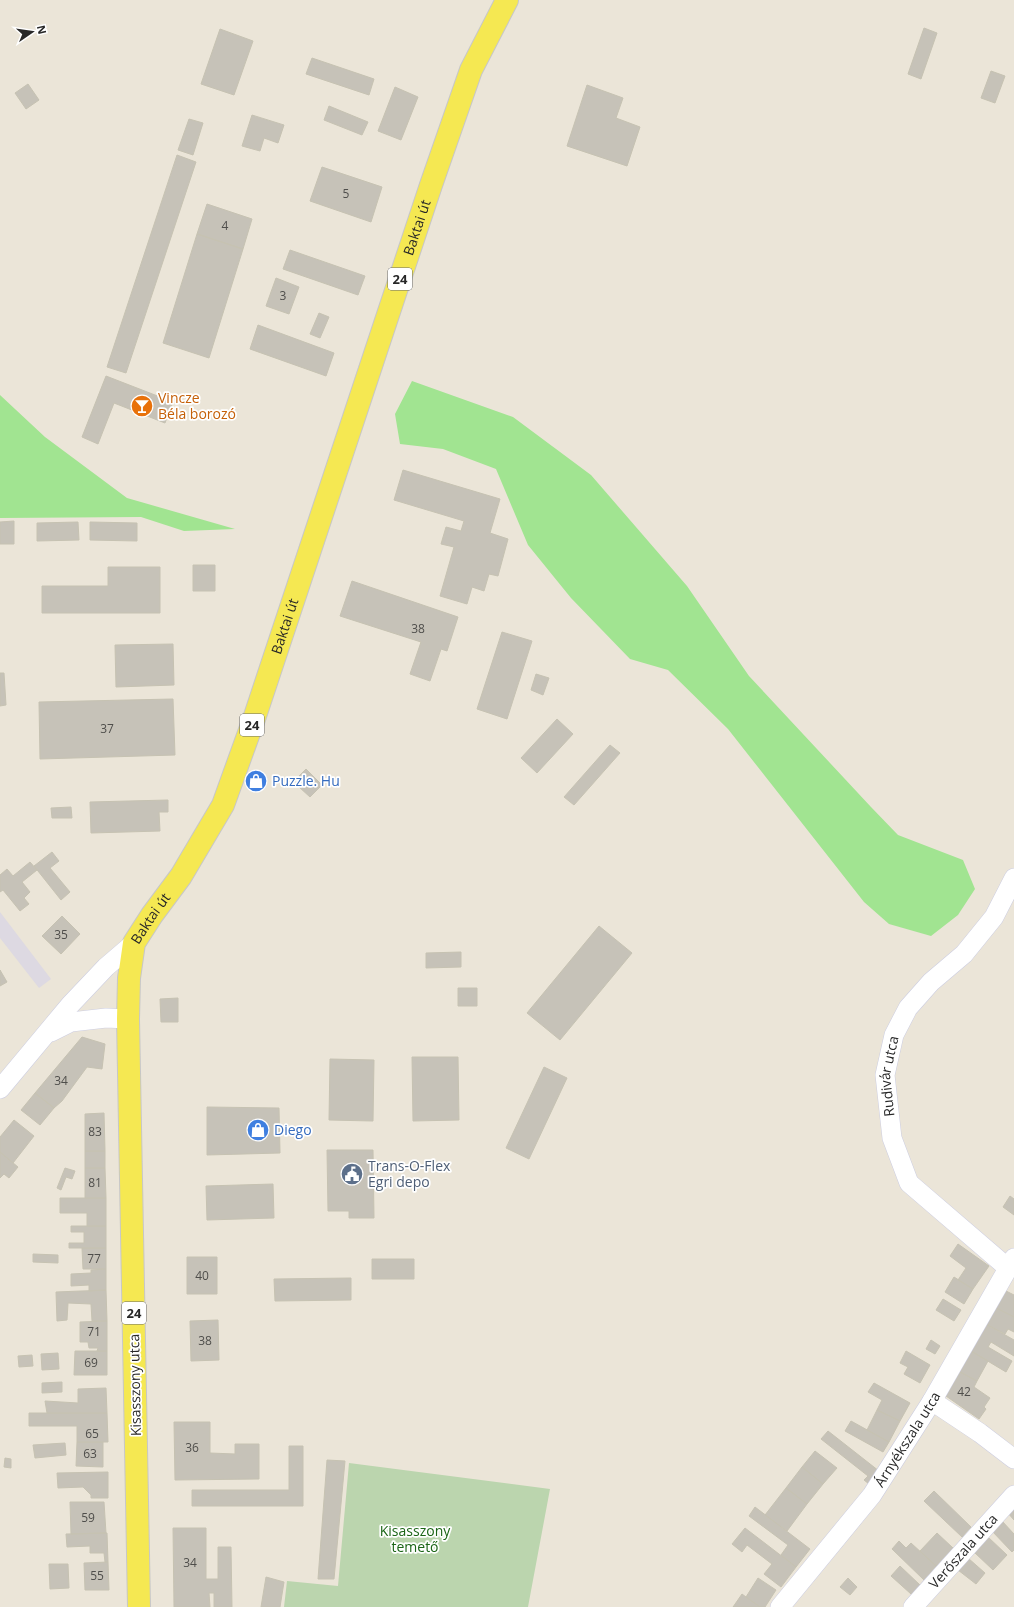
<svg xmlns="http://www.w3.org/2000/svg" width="1014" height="1607" font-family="'Open Sans',sans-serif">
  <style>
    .industrial { fill: #ddd9e2 }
    .green { fill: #a1e491 }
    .cemetery { fill: #bbd5ae }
    .building { fill: #c6c2b8; stroke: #c6c2b2 }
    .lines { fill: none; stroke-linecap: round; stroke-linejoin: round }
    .minor-casing { stroke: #cdcee1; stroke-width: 20 }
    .major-casing { stroke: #c7c7c7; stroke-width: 24 }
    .minor { stroke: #fff; stroke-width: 19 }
    .major { stroke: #f5e852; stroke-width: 22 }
    .labels { text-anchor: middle; stroke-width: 3.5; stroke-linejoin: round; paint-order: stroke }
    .number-label { font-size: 12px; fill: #4f4e4b }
    .shield { fill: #fff; stroke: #686868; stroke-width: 1 }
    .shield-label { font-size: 13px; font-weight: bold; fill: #272727 }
    .street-label { font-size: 14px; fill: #272727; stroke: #fff }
    .food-label { font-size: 14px; fill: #c56008; stroke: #fff; text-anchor: start }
    .shop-label { font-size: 14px; fill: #366cbe; stroke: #fff; text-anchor: start }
    .service-label { font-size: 14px; fill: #4e5e75; stroke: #fff; text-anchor: start }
    .park-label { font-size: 14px; fill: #1b6516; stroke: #fff }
  </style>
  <rect width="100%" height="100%" fill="#ebe5d8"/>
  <path class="industrial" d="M 0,912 L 51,979 L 39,988 L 0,938 Z"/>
  <path class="green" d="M 412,381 L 513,417 L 591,475 L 687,586 L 749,676 L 871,807 L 898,835 L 963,860 L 975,889 L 958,915 L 931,936 L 889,924 L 864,902 L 728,729 L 668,670 L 630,659 L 571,598 L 528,545 L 496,469 L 443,449 L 400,444 L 395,414 Z
    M 0,395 L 45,437 L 127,498 L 235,529 L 184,531 L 141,517 L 0,518 Z"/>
  <path class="cemetery" d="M 349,1463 L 550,1489 L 528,1607 L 284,1607 L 287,1581 L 338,1586 Z"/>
  <path class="building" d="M 924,28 L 937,33 L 921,79 L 908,74 Z
    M 220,29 L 253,41 L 234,95 L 201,84 Z
    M 312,58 L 374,79 L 369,95 L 306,74 Z
    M 991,71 L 1005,76 L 995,103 L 981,98 Z
    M 28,84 L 39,100 L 26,109 L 15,93 Z
    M 587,85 L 623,98 L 616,118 L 640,127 L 627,166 L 567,146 Z
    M 395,87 L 418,97 L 401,140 L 378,131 Z
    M 329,106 L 368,122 L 362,135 L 324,120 Z
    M 252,115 L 284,125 L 278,143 L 264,138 L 260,151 L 242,146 Z
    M 189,119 L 203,123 L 193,155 L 178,150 Z
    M 177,155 L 196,162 L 126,373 L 107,367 Z
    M 322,167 L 382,187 L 371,222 L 310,201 Z
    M 207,204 L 252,219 L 243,249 L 197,234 Z
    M 197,234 L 243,249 L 209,358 L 163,343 Z
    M 290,250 L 365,276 L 358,295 L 283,269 Z
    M 276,278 L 299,287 L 289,314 L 266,306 Z
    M 319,313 L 329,317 L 320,338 L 310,334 Z
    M 258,325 L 334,353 L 326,376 L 250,349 Z
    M 106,376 L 173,402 L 165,423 L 114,403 L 98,444 L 82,437 Z
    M 403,470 L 500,499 L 490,533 L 508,539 L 498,576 L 489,574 L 484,591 L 472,587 L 467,604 L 440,596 L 454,547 L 441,544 L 446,527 L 461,531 L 464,521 L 394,500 Z
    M 14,521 L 14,544 L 0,544 L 0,522 Z
    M 78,522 L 79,540 L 37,541 L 37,523 Z
    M 90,522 L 137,523 L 137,541 L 90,540 Z
    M 193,565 L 215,565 L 215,591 L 193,591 Z
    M 108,567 L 160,567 L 160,613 L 42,613 L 42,586 L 108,586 Z
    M 352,581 L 458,617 L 447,651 L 441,649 L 430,681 L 410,674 L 421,642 L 340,616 Z
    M 502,632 L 532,641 L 507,719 L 477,709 Z
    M 173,644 L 174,685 L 116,687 L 115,645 Z
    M 0,673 L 4,673 L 6,705 L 0,706 Z
    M 536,674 L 549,678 L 543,695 L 531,690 Z
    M 173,699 L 175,755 L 40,759 L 39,702 Z
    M 557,719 L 573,734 L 537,773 L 521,758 Z
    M 610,745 L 620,753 L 574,805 L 564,797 Z
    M 306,769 L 322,785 L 310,797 L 299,787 L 305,781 L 299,776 Z
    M 168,800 L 168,812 L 159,812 L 160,831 L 91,833 L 90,802 Z
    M 71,807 L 72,818 L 52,818 L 51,808 Z
    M 52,852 L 59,861 L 50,868 L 70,892 L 61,900 L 34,866 Z
    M 30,862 L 37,870 L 22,882 L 30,892 L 24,898 L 29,904 L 20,911 L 3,890 L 0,892 L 0,875 L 7,869 L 13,876 Z
    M 62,916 L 80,934 L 61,954 L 42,936 Z
    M 599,926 L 632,953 L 560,1040 L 527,1013 Z
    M 461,952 L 461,967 L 426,968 L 426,953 Z
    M 0,970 L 7,982 L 0,986 Z
    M 458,988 L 477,988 L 477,1006 L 458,1006 Z
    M 178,998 L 178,1022 L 161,1022 L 160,999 Z
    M 82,1037 L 105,1044 L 102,1069 L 87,1067 L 62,1101 L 54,1108 L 35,1093 Z
    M 412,1057 L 458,1057 L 459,1120 L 413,1121 Z
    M 330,1059 L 374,1060 L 373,1121 L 329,1120 Z
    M 544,1067 L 567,1078 L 529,1159 L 506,1148 Z
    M 35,1093 L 54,1108 L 40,1125 L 21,1110 Z
    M 207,1107 L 279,1108 L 280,1153 L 207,1155 Z
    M 104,1113 L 105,1151 L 85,1151 L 85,1114 Z
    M 14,1120 L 34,1136 L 13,1163 L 0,1152 L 0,1137 Z
    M 327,1150 L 373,1150 L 374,1218 L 349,1218 L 349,1211 L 328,1211 Z
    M 85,1151 L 105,1151 L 105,1168 L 85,1168 Z
    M 0,1152 L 18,1167 L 9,1178 L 4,1174 L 0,1178 Z
    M 65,1168 L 75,1171 L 72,1179 L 66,1177 L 61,1190 L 57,1188 Z
    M 85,1168 L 105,1168 L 106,1198 L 85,1198 Z
    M 273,1184 L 274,1218 L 207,1220 L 206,1186 Z
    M 1010,1196 L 1014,1199 L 1014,1215 L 1003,1207 Z
    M 60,1198 L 106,1198 L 106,1226 L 87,1226 L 87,1213 L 60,1213 Z
    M 71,1226 L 106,1226 L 106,1248 L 69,1248 L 69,1243 L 84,1243 L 84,1232 L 71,1232 Z
    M 958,1244 L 989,1266 L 973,1289 L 958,1280 L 966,1268 L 950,1256 Z
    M 82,1248 L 106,1248 L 106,1269 L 83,1269 Z
    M 33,1254 L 58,1255 L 58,1263 L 33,1262 Z
    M 187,1257 L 217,1257 L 217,1294 L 187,1294 Z
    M 372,1259 L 414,1259 L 414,1279 L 372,1279 Z
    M 106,1269 L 106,1290 L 89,1291 L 89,1285 L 71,1286 L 71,1274 L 91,1273 L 91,1270 Z
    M 954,1277 L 973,1289 L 964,1304 L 945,1292 Z
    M 351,1278 L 351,1300 L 275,1301 L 274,1279 Z
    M 106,1290 L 107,1321 L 92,1321 L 91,1304 L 68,1303 L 67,1320 L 57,1321 L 56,1292 Z
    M 1006,1291 L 1014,1295 L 1014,1317 L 996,1308 Z
    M 943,1299 L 961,1310 L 954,1321 L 936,1310 Z
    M 996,1308 L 1014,1317 L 1014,1332 L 1008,1329 L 1005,1334 L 986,1324 Z
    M 218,1320 L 219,1360 L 191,1361 L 190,1321 Z
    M 107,1321 L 107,1351 L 97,1351 L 98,1348 L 89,1348 L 88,1342 L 80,1342 L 80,1322 Z
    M 986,1324 L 1014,1340 L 1014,1356 L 991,1342 L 988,1347 L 1012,1361 L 1006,1372 L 971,1351 Z
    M 931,1340 L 940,1346 L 935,1354 L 926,1349 Z
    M 75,1351 L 107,1351 L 107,1375 L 74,1375 Z
    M 906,1351 L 930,1365 L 920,1383 L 904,1374 L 908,1367 L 900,1363 Z
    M 971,1351 L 988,1361 L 977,1381 L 960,1372 Z
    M 58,1353 L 59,1369 L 42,1370 L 41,1354 Z
    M 32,1355 L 33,1366 L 19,1367 L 18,1356 Z
    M 960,1372 L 977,1381 L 974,1387 L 990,1398 L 984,1407 L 986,1409 L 979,1419 L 946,1396 Z
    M 62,1382 L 62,1392 L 42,1393 L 42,1383 Z
    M 874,1383 L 910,1403 L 900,1421 L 877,1410 L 882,1400 L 868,1392 Z
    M 106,1388 L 107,1413 L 47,1413 L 45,1401 L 78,1403 L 78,1389 Z
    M 877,1410 L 900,1421 L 889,1442 L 867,1430 Z
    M 29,1413 L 107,1413 L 108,1442 L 77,1442 L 77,1426 L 29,1426 Z
    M 851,1421 L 889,1442 L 883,1452 L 845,1431 Z
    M 174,1422 L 210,1422 L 210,1453 L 235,1454 L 235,1444 L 259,1444 L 259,1479 L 175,1480 Z
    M 828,1431 L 879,1471 L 869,1484 L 864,1480 L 868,1476 L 821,1439 Z
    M 77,1442 L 103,1442 L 103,1467 L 76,1466 Z
    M 65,1443 L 66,1455 L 35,1458 L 33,1445 Z
    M 289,1446 L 303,1446 L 303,1506 L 192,1506 L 192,1490 L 289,1490 Z
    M 815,1451 L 837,1468 L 823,1484 L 802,1467 Z
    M 5,1458 L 11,1459 L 11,1468 L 4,1467 Z
    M 327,1460 L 345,1461 L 334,1579 L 318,1579 Z
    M 802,1467 L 823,1484 L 807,1504 L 786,1488 Z
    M 108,1472 L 108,1498 L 91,1498 L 91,1495 L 83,1487 L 58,1488 L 57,1473 Z
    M 786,1488 L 807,1504 L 787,1531 L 765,1515 Z
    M 934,1491 L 971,1527 L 962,1537 L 924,1501 Z
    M 70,1502 L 104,1502 L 106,1533 L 71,1534 Z
    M 1014,1505 L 1014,1520 L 1007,1512 Z
    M 755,1507 L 810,1549 L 796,1567 L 781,1555 L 788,1545 L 749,1516 Z
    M 1002,1521 L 1014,1534 L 1014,1550 L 1012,1552 L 992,1531 Z
    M 173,1528 L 206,1528 L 206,1579 L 218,1579 L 218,1547 L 231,1547 L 232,1607 L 214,1607 L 214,1593 L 209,1593 L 210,1607 L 174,1607 Z
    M 745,1528 L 796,1567 L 781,1587 L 764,1574 L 772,1564 L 747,1545 L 742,1552 L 732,1544 Z
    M 107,1533 L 108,1562 L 105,1562 L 104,1553 L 90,1553 L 90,1546 L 67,1547 L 66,1534 Z
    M 937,1533 L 953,1548 L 936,1566 L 920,1551 Z
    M 988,1537 L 1007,1555 L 993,1570 L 974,1552 Z
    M 899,1541 L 906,1548 L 911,1543 L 936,1566 L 924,1580 L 892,1549 Z
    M 968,1558 L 985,1573 L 976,1584 L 958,1570 Z
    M 108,1562 L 109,1590 L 85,1590 L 84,1563 Z
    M 49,1564 L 68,1564 L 69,1588 L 50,1589 Z
    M 900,1566 L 920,1585 L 911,1594 L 891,1576 Z
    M 266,1577 L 284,1582 L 280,1607 L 261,1607 Z
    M 758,1578 L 776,1590 L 765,1607 L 760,1607 L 746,1597 Z
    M 848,1578 L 857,1587 L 850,1595 L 840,1587 Z
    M 742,1594 L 746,1597 L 760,1607 L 733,1607 Z"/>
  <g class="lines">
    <g class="minor-casing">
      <g id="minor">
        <path d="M 51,1032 L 71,1022 L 106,1018 L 128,1019"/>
        <path d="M 0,1089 L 70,1005 L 106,967 L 134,943"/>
        <path id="s1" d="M 1008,1268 L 909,1183 L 892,1138 L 885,1075 L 894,1035 L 908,1008 L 931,982 L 964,954 L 994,917 L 1014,878"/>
        <path d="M 932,1401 L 980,1433 L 1014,1459"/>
        <path id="s2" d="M 780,1607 L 872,1495 L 932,1401 L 1014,1258"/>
        <path id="s3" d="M 913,1607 L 1014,1495"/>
      </g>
    </g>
    <g class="major-casing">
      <g id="major">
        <path id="s4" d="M 139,1607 L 128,1019 L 129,978 L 134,943 L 152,915 L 181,876 L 223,805 L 254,719 L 431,185 L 471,70 L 507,0"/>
      </g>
    </g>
    <use href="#minor" class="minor"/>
    <use href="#major" class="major"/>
  </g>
  <defs>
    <g id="bar-disc" transform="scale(1.15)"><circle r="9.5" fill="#e8710a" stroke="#fff"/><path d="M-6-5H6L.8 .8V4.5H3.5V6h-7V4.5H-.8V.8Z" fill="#fff"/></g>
    <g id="shop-disc" transform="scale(1.15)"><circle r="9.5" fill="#3f7fe0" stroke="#fff"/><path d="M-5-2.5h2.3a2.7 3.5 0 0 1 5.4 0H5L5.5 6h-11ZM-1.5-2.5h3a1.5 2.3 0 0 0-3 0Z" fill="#fff"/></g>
    <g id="civic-disc" transform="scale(1.15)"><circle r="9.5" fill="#5c6f8a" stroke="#fff"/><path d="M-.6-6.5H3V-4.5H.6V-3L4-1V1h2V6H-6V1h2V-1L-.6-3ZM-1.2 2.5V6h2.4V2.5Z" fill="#fff"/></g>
  </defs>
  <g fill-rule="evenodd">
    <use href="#bar-disc" x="142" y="406"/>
    <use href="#shop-disc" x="256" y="781"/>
    <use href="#shop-disc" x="258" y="1130"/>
    <use href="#civic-disc" x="352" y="1174"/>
  </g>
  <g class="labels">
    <g class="number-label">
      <text x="346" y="198">5</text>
      <text x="225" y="230">4</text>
      <text x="283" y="300">3</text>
      <text x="418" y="633">38</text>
      <text x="107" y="733">37</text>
      <text x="61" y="939">35</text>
      <text x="61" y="1085">34</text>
      <text x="95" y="1136">83</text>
      <text x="95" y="1187">81</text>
      <text x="94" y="1263">77</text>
      <text x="202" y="1280">40</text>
      <text x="94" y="1336">71</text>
      <text x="205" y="1345">38</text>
      <text x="91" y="1367">69</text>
      <text x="964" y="1396">42</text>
      <text x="92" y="1438">65</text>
      <text x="192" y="1452">36</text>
      <text x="90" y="1458">63</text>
      <text x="88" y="1522">59</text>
      <text x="190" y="1567">34</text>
      <text x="97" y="1580">55</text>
    </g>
    <g class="shield">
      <rect x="388" y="268" width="24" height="22" rx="3"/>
      <rect x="240" y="714" width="24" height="22" rx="3"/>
      <rect x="122" y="1302" width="24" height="22" rx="3"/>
    </g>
    <g class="shield-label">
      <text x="400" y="284">24</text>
      <text x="252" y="730">24</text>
      <text x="134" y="1318">24</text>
    </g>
    <g class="street-label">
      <text dy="5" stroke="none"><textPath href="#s4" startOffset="1438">Baktai út</textPath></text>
      <text dy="5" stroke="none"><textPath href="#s4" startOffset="1018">Baktai út</textPath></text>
      <text dy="5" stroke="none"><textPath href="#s4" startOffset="694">Baktai út</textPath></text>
      <text dy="5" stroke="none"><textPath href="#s1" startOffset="241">Rudivár utca</textPath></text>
      <text transform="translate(135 1385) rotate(-91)" y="5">Kisasszony utca</text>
      <text dy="5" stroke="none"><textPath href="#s2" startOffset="211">Árnyékszala utca</textPath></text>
      <text dy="5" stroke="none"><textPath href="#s3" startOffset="75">Verőszala utca</textPath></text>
    </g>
    <g class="food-label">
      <text x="158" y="403">Vincze<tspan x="158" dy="16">Béla borozó</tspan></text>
    </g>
    <g class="shop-label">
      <text x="272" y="786">Puzzle. Hu</text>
      <text x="274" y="1135">Diego</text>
    </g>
    <g class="service-label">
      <text x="368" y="1171">Trans-O-Flex<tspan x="368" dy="16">Egri depo</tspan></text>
    </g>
    <g class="park-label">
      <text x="415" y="1536">Kisasszony<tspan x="415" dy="16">temető</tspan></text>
    </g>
  </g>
  <g transform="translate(32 32) rotate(77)" stroke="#ffffff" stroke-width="3" paint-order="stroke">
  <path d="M0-3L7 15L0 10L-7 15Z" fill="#272727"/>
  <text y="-6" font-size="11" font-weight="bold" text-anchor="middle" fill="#272727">N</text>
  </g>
</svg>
